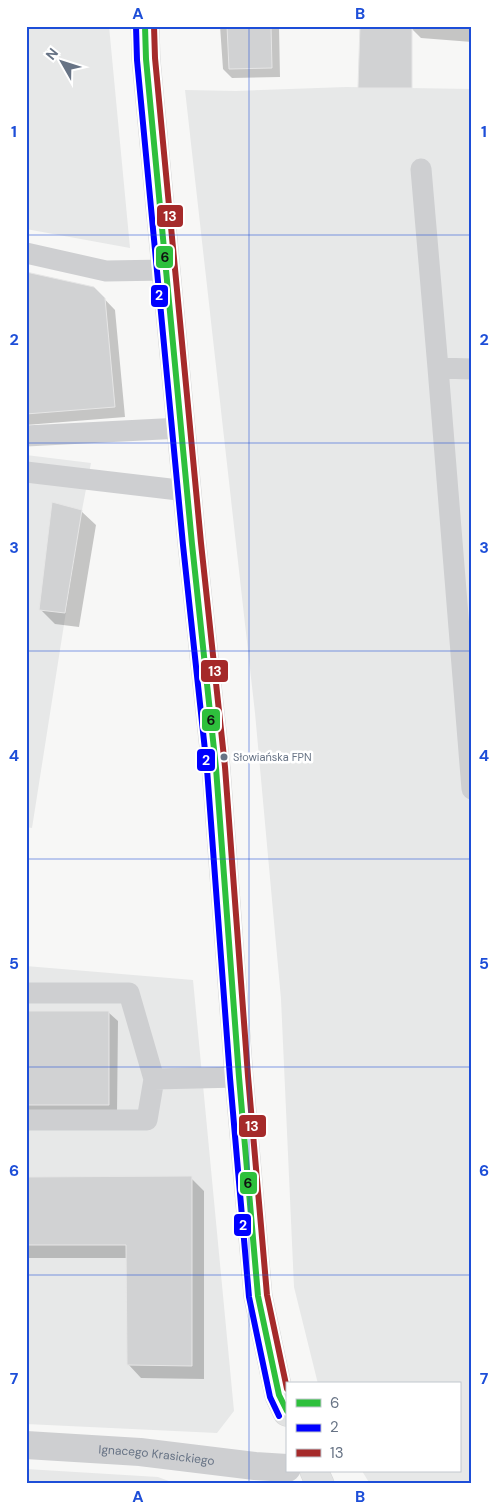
<svg xmlns="http://www.w3.org/2000/svg" width="498" height="1510" font-family="'DM Sans',sans-serif">
  <style>
    .built { fill: #e7e8e8 }
    .shadow { fill: #0003 }
    .building { fill: #d1d2d3; stroke: #e6e6e6 }
    .lines { fill: none; stroke-linecap: round; stroke-linejoin: round }
    .secondary-casing { stroke: #d4d5d5; stroke-width: 29 }
    .lane { stroke: #cecfd1; stroke-width: 21 }
    .street { stroke: #cecfd1; stroke-width: 28 }
    .secondary { stroke: #e1e2e2; stroke-width: 28 }
    .bus-1-casing { stroke: #fff; stroke-width: 10 }
    .bus-2-casing { stroke: #fff; stroke-width: 10 }
    .bus-3-casing { stroke: #fff; stroke-width: 10 }
    .bus-1 { stroke: #2ec03c; stroke-width: 6 }
    .bus-2 { stroke: #00f; stroke-width: 6 }
    .bus-3 { stroke: #a52a2a; stroke-width: 6 }
    .grid { fill: none; stroke: #1d4ed8; stroke-width: 1; stroke-opacity: 0.55 }
    .bus-dot { fill: #677385; stroke: #fff; stroke-width: 2 }
    .labels { text-anchor: middle; stroke-width: 5; stroke-linejoin: round; paint-order: stroke }
    .bus-label { font-size: 11px; fill: #677385; stroke: #fff; text-anchor: start }
    .street-label { font-size: 12px; fill: #677385; stroke: #fff }
    .line-badge { stroke: #fff; stroke-width: 2 }
    .badge-label { font-size: 14px; text-anchor: middle; font-weight: bold; fill: #fff }
    .pale-badge-label { font-size: 14px; text-anchor: middle; font-weight: bold; fill: #111 }
    .neatline { fill: none; stroke: #1d4ed8; stroke-width: 2 }
    .grid-label { font-size: 16px; text-anchor: middle; font-weight: bold; fill: #1d4ed8 }
  </style>
  <rect width="100%" height="100%" fill="#f7f7f6"/>
  <path class="built" d="M 26,26 L 109,26 L 130,248 L 26,229 Z
    M 346,87 L 472,89 L 472,1484 L 370,1484 L 362,1471 L 459,1471 L 459,1384 L 318,1384 L 294,1287 L 281,999 L 255,713 L 185,90 L 236,91 Z
    M 26,455 L 91,463 L 82,510 L 32,828 L 26,827 Z
    M 26,966 L 193,980 L 234,1411 L 217,1433 L 26,1424 Z
    M 26,1469 L 158,1477 L 177,1484 L 26,1484 Z"/>
  <path class="shadow" d="M 220,26 L 279,26 L 280,77 L 232,78 L 223,69 Z
    M 412,26 L 472,26 L 472,42 L 421,38 L 412,29 Z
    M 26,273 L 94,288 L 115,310 L 125,417 L 26,425 Z
    M 81,511 L 96,525 L 79,627 L 55,624 L 40,609 Z
    M 26,1012 L 108,1012 L 118,1021 L 117,1113 L 26,1113 Z
    M 191,1178 L 204,1191 L 204,1379 L 141,1378 L 128,1364 L 127,1258 L 27,1258 L 26,1327 L 26,1179 Z"/>
  <path class="building" d="M 227,26 L 271,26 L 272,68 L 229,69 Z
    M 360,26 L 412,26 L 412,88 L 358,88 Z
    M 26,272 L 94,287 L 105,298 L 115,407 L 26,414 Z
    M 52,502 L 82,510 L 65,613 L 39,610 Z
    M 26,1011 L 109,1011 L 109,1105 L 26,1105 Z
    M 192,1176 L 192,1366 L 127,1365 L 126,1245 L 26,1245 L 26,1177 Z"/>
  <g class="lines">
    <g class="secondary-casing">
      <path id="secondary" d="M 145,26 L 146,59 L 192,544 L 216,768 L 239,1077 L 258,1296 L 279,1395 L 287,1412
        M 314,1471 L 320,1484"/>
    </g>
    <path class="lane" d="M 421,169 L 438,368
      M 26,253 L 106,271 L 166,270
      M 472,369 L 438,368 L 472,789
      M 26,436 L 181,428
      M 26,472 L 187,491
      M 26,993 L 129,993 L 154,1079
      M 26,1120 L 147,1120 L 154,1079 L 239,1077"/>
    <path class="street" id="s1" d="M 26,1445 L 140,1452 L 255,1466 L 287,1468"/>
    <use href="#secondary" class="secondary"/>
    <g class="bus-1-casing">
      <path id="bus-1" d="M 145,26 L 146,59 L 192,544 L 216,768 L 239,1077 L 258,1296 L 279,1395 L 287,1411"/>
    </g>
    <g class="bus-2-casing">
      <path id="bus-2" d="M 136,26 L 137,60 L 183,545 L 207,769 L 230,1078 L 249,1297 L 270,1397 L 279,1416"/>
    </g>
    <g class="bus-3-casing">
      <path id="bus-3" d="M 154,26 L 155,58 L 201,543 L 225,767 L 248,1076 L 267,1295 L 287,1389"/>
    </g>
    <use href="#bus-1" class="bus-1"/>
    <use href="#bus-2" class="bus-2"/>
    <use href="#bus-3" class="bus-3"/>
  </g>
  <path class="grid" d="M 249,26 L 249,1484M 26,235 L 472,235M 26,443 L 472,443M 26,651 L 472,651M 26,859 L 472,859M 26,1067 L 472,1067M 26,1275 L 472,1275"/>
  <circle class="bus-dot" cx="224" cy="757" r="4.5"/>
  <g class="labels">
    <g class="bus-label">
      <text x="233" y="761">Słowiańska FPN</text>
    </g>
    <g class="street-label">
      <text dy="4" stroke="none"><textPath href="#s1" startOffset="131">Ignacego Krasickiego</textPath></text>
    </g>
  </g>
  <g class="line-badge">
    <rect x="156" y="204" width="28" height="24" rx="5" fill="#a52a2a"/>
    <rect x="155" y="245" width="19" height="24" rx="5" fill="#2ec03c"/>
    <rect x="150" y="284" width="19" height="24" rx="5" fill="#00f"/>
    <rect x="200" y="659" width="29" height="24" rx="5" fill="#a52a2a"/>
    <rect x="201" y="708" width="20" height="24" rx="5" fill="#2ec03c"/>
    <rect x="196" y="748" width="20" height="24" rx="5" fill="#00f"/>
    <rect x="238" y="1114" width="29" height="24" rx="5" fill="#a52a2a"/>
    <rect x="239" y="1171" width="19" height="24" rx="5" fill="#2ec03c"/>
    <rect x="233" y="1213" width="19" height="24" rx="5" fill="#00f"/>
  </g>
  <g class="badge-label">
    <text x="170" y="221">13</text>
    <text x="159" y="300">2</text>
    <text x="215" y="676">13</text>
    <text x="206" y="765">2</text>
    <text x="252" y="1131">13</text>
    <text x="243" y="1230">2</text>
  </g>
  <g class="pale-badge-label">
    <text x="165" y="262">6</text>
    <text x="211" y="725">6</text>
    <text x="248" y="1188">6</text>
  </g>
  <rect width="498" height="1510" fill="none" stroke="#ffffff" stroke-width="55"/>
  <rect x="286" y="1382" width="175" height="90" fill="#ffffff" stroke="#c2c7ce"/>
  <rect x="296" y="1399" width="25" height="8" fill="#2ec03c" stroke="#c2c7ce"/>
  <text x="330" y="1408" font-size="15" fill="#677385">6</text>
  <rect x="296" y="1424" width="25" height="8" fill="#0000ff" stroke="#c2c7ce"/>
  <text x="330" y="1432" font-size="15" fill="#677385">2</text>
  <rect x="296" y="1449" width="25" height="8" fill="#a52a2a" stroke="#c2c7ce"/>
  <text x="330" y="1458" font-size="15" fill="#677385">13</text>
  <g transform="translate(62 62) rotate(309)" stroke="#ffffff" stroke-width="4" paint-order="stroke">
  <path d="M0-4L9 19L0 12L-9 19Z" fill="#677385"/>
  <text y="-8" font-size="14" font-weight="bold" text-anchor="middle" fill="#677385">N</text>
  </g>
  <rect x="28" y="28" width="442" height="1454" class="neatline"/>
  <g class="grid-label">
    <text x="138" y="19">A</text>
    <text x="360" y="19">B</text>
    <text x="14" y="137">1</text>
    <text x="484" y="137">1</text>
    <text x="14" y="345">2</text>
    <text x="484" y="345">2</text>
    <text x="14" y="553">3</text>
    <text x="484" y="553">3</text>
    <text x="14" y="761">4</text>
    <text x="484" y="761">4</text>
    <text x="14" y="969">5</text>
    <text x="484" y="969">5</text>
    <text x="14" y="1176">6</text>
    <text x="484" y="1176">6</text>
    <text x="14" y="1384">7</text>
    <text x="484" y="1384">7</text>
    <text x="138" y="1502">A</text>
    <text x="360" y="1502">B</text>
  </g>
</svg>
